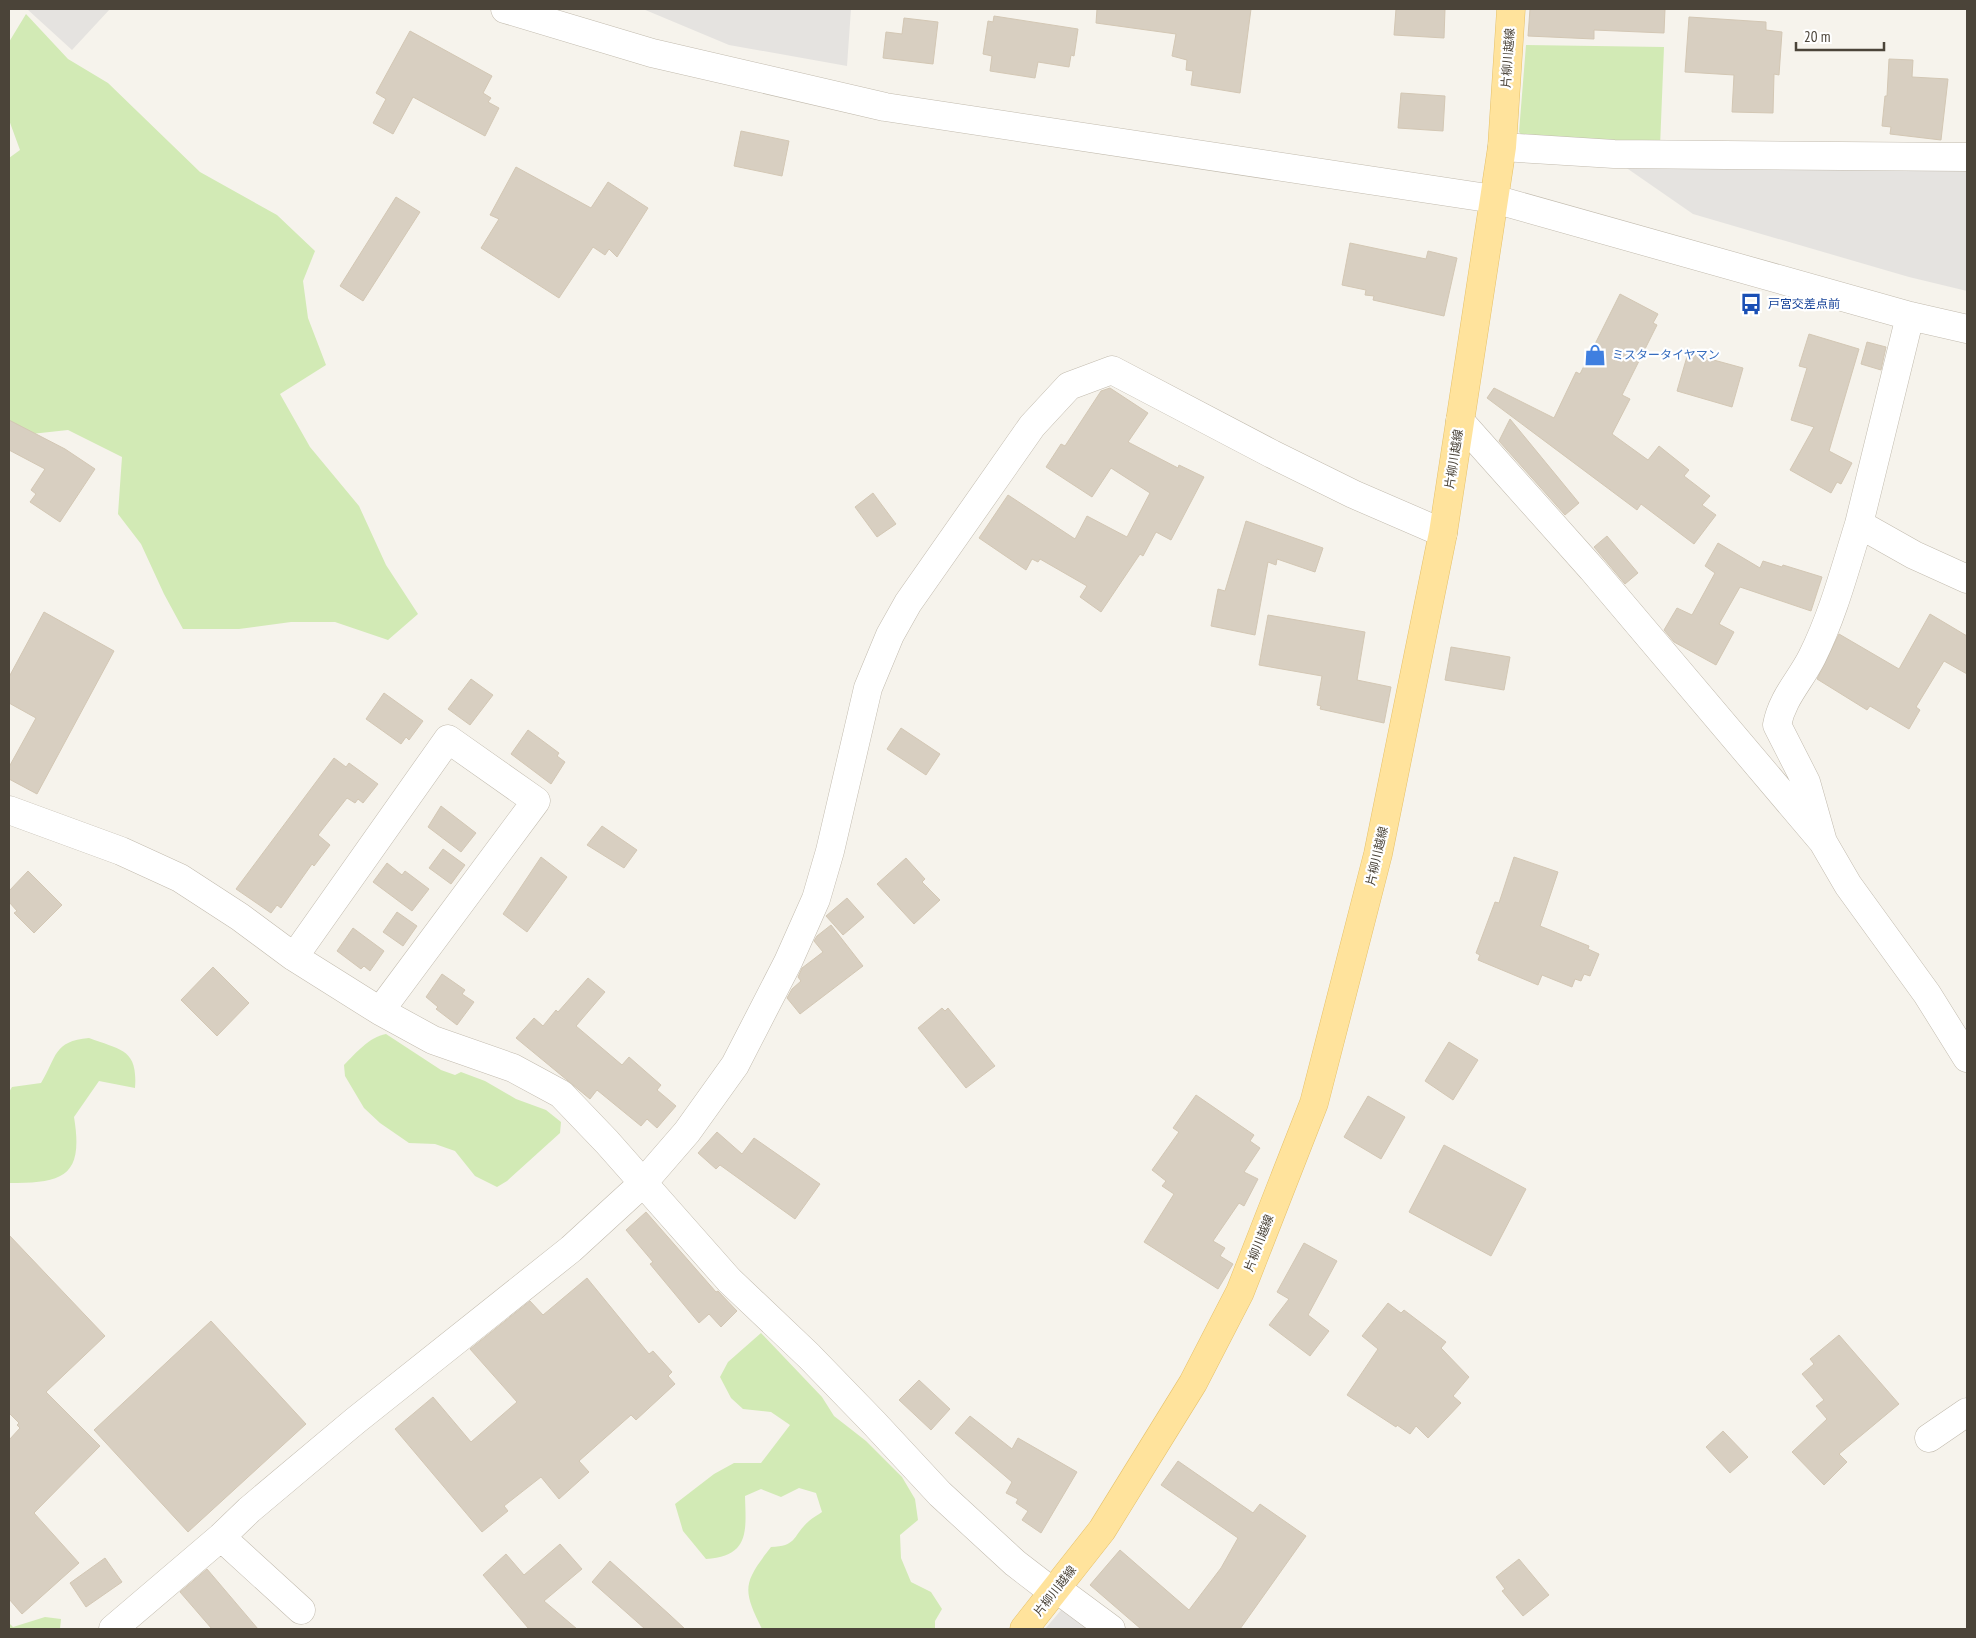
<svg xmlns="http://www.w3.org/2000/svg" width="1976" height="1638" font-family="'PT Sans Narrow','Noto Sans JP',sans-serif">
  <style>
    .green { fill: #d2eab5 }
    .parking { fill: #e5e3e0 }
    .building { fill: #d8cfc1; stroke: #d3c7b4 }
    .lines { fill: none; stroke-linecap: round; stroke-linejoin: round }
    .minor-casing { stroke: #c2bbae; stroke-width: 29 }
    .major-casing { stroke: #e6c16a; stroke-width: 29 }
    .minor { stroke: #fff; stroke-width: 28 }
    .major { stroke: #ffe39c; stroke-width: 28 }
    .labels { text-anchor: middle; stroke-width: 4.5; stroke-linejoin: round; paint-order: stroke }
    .street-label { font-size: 12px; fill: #4b4439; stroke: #fff }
    .transit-label { font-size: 12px; fill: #164399; stroke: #fff; text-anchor: start }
    .shop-label { font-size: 12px; fill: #366cbe; stroke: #fff; text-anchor: start }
  </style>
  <rect width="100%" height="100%" fill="#f6f3ec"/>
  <path class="green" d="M 26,14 L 68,59 L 108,83 L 200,172 L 277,215 L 315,251 L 303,281 L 308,318 L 326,365 L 280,394 L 310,447 L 359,506 L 386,565 L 418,614 L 388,640 L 335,622 L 291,622 L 239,629 L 183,629 L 164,594 L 141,544 L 118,514 L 122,457 L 68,430 L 22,435 L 9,424 L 9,158 L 20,150 L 9,120 L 9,42 Z
    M 1526,45 L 1664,47 L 1660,147 L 1524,138 L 1519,132 Z
    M 386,1034 L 441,1070 L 455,1075 L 461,1072 L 485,1081 L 516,1099 L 546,1110 L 561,1122 L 560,1133 L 507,1181 L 497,1187 L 475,1176 L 455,1151 L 435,1144 L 409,1143 L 380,1123 L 364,1108 L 345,1076 L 344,1065 C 356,1053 369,1037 386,1034 Z
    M 89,1038 C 121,1050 138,1049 135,1088 L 99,1081 L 74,1117 C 84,1177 63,1183 9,1183 L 9,1092 L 12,1087 L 41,1083 C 57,1057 53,1041 89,1038 Z
    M 761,1333 L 822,1397 L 834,1416 L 866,1441 L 902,1477 L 915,1499 L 918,1520 L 900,1535 L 901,1558 L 911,1582 L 931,1592 L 942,1609 L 935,1621 L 935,1629 L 762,1629 C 742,1589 743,1583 771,1547 C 798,1546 792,1536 809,1521 C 812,1518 818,1515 822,1512 L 816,1493 L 799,1488 L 781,1497 L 761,1489 L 745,1496 C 746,1531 750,1556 706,1559 L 683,1531 L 675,1504 L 714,1474 L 734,1463 L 761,1463 L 790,1425 L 771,1412 L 743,1409 L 731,1398 L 720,1377 L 728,1362 Z
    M 45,1617 L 61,1619 L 60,1629 L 9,1629 L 9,1623 L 13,1627 Z"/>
  <path class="parking" d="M 27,9 L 110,9 L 72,50 Z
    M 643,9 L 851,9 L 847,66 L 729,45 Z
    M 1615,160 L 1967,164 L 1967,291 L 1909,277 L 1693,214 Z
    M 1062,1609 L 1089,1629 L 1045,1629 Z"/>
  <path class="building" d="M 1097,9 L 1251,9 L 1240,93 L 1191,85 L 1193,71 L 1186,70 L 1187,60 L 1172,56 L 1176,34 L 1096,23 Z
    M 1396,9 L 1445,9 L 1444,38 L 1394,35 Z
    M 1530,9 L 1665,9 L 1664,33 L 1594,30 L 1594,39 L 1528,36 Z
    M 994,16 L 1078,29 L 1074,56 L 1071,55 L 1069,67 L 1038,62 L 1035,78 L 990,71 L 992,56 L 983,54 L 988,21 L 993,22 Z
    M 1689,17 L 1766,22 L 1766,30 L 1782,32 L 1779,75 L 1774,74 L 1773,113 L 1732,112 L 1734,75 L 1685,72 Z
    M 904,18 L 938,22 L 933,64 L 883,58 L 886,32 L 902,34 Z
    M 410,31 L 492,76 L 483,93 L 491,98 L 488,102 L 499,108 L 485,136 L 413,97 L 393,134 L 373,123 L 386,99 L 376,93 Z
    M 1889,59 L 1913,60 L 1912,77 L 1948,79 L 1941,140 L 1890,134 L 1891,127 L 1882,126 L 1885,96 L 1887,96 Z
    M 1401,93 L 1445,96 L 1443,131 L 1398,128 Z
    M 741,131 L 789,141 L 782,176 L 734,166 Z
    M 516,167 L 591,208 L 608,182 L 648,208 L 617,257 L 609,249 L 605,255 L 593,247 L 559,298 L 481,248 L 499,219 L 490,215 Z
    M 396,197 L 420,212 L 363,301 L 340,286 Z
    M 1350,243 L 1426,259 L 1428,251 L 1457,258 L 1444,316 L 1373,300 L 1374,296 L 1365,295 L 1366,290 L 1342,285 Z
    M 1620,294 L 1658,314 L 1653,323 L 1657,325 L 1622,395 L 1630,399 L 1612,434 L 1648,460 L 1659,446 L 1689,470 L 1684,476 L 1710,496 L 1702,505 L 1716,515 L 1694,544 L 1641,504 L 1637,510 L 1487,398 L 1494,388 L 1554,418 L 1576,372 L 1580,374 Z
    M 1809,334 L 1859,349 L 1829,451 L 1852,463 L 1841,484 L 1837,482 L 1831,493 L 1790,470 L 1814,427 L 1791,420 L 1807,368 L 1799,366 Z
    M 1867,342 L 1886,347 L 1881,370 L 1861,364 Z
    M 1688,353 L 1743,368 L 1732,407 L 1677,391 Z
    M 1110,388 L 1148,413 L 1128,442 L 1178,468 L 1179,465 L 1204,477 L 1171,540 L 1156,532 L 1143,556 L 1140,554 L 1101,612 L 1080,597 L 1087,586 L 1040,559 L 1038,562 L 1032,559 L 1026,570 L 979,538 L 1008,495 L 1075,539 L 1087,516 L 1127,537 L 1150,493 L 1111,468 L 1092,497 L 1046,467 L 1061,444 L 1065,446 L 1101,391 Z
    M 1510,419 L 1579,503 L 1565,515 L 1499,441 Z
    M 9,420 L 65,449 L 95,469 L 60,522 L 30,502 L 36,494 L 31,490 L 45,469 L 9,450 Z
    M 873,493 L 896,524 L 877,537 L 855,507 Z
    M 1246,521 L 1323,548 L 1315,572 L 1277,559 L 1276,565 L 1268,562 L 1255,635 L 1211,626 L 1218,589 L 1225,591 Z
    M 1607,536 L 1638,573 L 1625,584 L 1594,547 Z
    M 1718,543 L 1760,568 L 1763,561 L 1782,567 L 1783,565 L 1822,577 L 1811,611 L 1740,587 L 1719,624 L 1734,632 L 1716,665 L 1674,642 L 1664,630 L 1677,608 L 1692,615 L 1715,573 L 1705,566 Z
    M 44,612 L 114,651 L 37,794 L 9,779 L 9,767 L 36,718 L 9,703 L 9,677 Z
    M 1930,614 L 1967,636 L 1967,674 L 1944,661 L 1916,707 L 1920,710 L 1909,729 L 1870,706 L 1867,710 L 1817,679 L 1839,634 L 1899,669 Z
    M 1268,615 L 1365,632 L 1357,680 L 1391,687 L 1384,723 L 1320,709 L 1321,706 L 1317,705 L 1322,676 L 1259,665 Z
    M 1451,647 L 1510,657 L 1504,690 L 1445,680 Z
    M 471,679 L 493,695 L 470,725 L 448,709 Z
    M 384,693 L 423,721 L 409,740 L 406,737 L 401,744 L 366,719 Z
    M 901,728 L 940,754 L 926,775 L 887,749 Z
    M 528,730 L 559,753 L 557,756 L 565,762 L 551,784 L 511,754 Z
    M 334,758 L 346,767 L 349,763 L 378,784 L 363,803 L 358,799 L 355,803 L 347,798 L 318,835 L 330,845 L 314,866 L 312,864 L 281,908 L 277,905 L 271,913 L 236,889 Z
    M 441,806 L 476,833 L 461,852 L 428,827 Z
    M 602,826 L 637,850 L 624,868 L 587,845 Z
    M 443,849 L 465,865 L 451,884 L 429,868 Z
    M 541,857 L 567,877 L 527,932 L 503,914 Z
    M 1514,857 L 1558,872 L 1540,926 L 1589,946 L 1588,949 L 1599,954 L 1590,976 L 1584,974 L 1581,981 L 1575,979 L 1572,987 L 1542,975 L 1538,985 L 1478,960 L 1480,955 L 1476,953 L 1495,902 L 1499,903 Z
    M 906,858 L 925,879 L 922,882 L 940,900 L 914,924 L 877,884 Z
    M 387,863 L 402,875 L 405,871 L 429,889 L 412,911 L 373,882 Z
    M 28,871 L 62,905 L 34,933 L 14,913 L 17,911 L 9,902 L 9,891 Z
    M 847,898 L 864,917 L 843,935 L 826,916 Z
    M 397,912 L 417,926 L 403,946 L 383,932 Z
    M 831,925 L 863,966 L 800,1014 L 787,998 L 792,989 L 801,981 L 798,977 L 802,968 L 823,952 L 814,941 L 817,936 Z
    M 353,928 L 384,951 L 370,971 L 364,966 L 361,969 L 337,951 Z
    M 213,967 L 249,1003 L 217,1036 L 181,1000 Z
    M 442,974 L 465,990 L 462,994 L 474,1002 L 457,1025 L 436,1009 L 438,1007 L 426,997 Z
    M 588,978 L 605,992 L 576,1026 L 622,1065 L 629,1057 L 661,1085 L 657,1090 L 676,1106 L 657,1128 L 647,1119 L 641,1126 L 597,1090 L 590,1099 L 516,1038 L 534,1018 L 543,1026 L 556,1010 L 558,1012 Z
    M 942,1008 L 945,1011 L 948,1008 L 995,1066 L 966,1088 L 918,1028 Z
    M 1449,1042 L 1478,1060 L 1453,1100 L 1425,1081 Z
    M 1196,1095 L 1254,1135 L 1250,1141 L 1260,1148 L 1244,1172 L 1258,1179 L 1244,1206 L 1239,1203 L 1213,1241 L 1225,1248 L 1220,1256 L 1233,1264 L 1218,1289 L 1144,1242 L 1174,1194 L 1162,1186 L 1166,1181 L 1152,1170 L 1179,1132 L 1173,1128 Z
    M 1368,1096 L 1405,1117 L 1381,1159 L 1344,1137 Z
    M 717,1132 L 742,1154 L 754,1138 L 820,1184 L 795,1219 L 720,1165 L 716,1169 L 698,1153 Z
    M 1444,1145 L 1526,1189 L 1491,1256 L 1409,1212 Z
    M 646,1212 L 716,1292 L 718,1291 L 737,1311 L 721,1327 L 709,1314 L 699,1323 L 650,1264 L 653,1262 L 626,1230 Z
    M 9,1235 L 105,1336 L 46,1392 L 100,1446 L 34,1513 L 79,1563 L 22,1614 L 9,1599 L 9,1440 L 20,1428 L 17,1425 L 19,1423 L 9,1413 Z
    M 1304,1243 L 1337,1261 L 1308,1315 L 1329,1331 L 1310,1356 L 1269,1325 L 1289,1299 L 1277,1292 Z
    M 587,1278 L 649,1354 L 653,1351 L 672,1372 L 668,1376 L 675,1384 L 636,1420 L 631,1415 L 579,1461 L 589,1472 L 559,1499 L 541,1477 L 504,1506 L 508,1511 L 482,1532 L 395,1429 L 433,1397 L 471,1442 L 517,1402 L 470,1349 L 530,1301 L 543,1315 Z
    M 1388,1303 L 1401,1313 L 1404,1310 L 1446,1342 L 1441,1348 L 1469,1377 L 1453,1396 L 1461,1403 L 1428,1438 L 1416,1426 L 1410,1434 L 1397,1425 L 1396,1427 L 1347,1395 L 1378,1349 L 1362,1336 Z
    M 211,1321 L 306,1424 L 188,1532 L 94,1430 Z
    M 1839,1335 L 1899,1404 L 1839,1454 L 1847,1462 L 1824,1485 L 1792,1452 L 1827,1419 L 1816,1406 L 1824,1400 L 1802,1374 L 1814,1364 L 1810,1359 Z
    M 919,1380 L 950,1409 L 931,1430 L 899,1400 Z
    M 970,1416 L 1012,1449 L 1018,1438 L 1077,1472 L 1041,1533 L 1022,1520 L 1028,1511 L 1016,1503 L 1018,1499 L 1006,1493 L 1012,1482 L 955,1433 Z
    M 1723,1431 L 1748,1457 L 1730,1473 L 1706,1447 Z
    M 1178,1461 L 1253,1513 L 1260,1504 L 1306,1536 L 1240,1629 L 1141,1629 L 1090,1585 L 1120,1550 L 1189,1610 L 1221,1568 L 1238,1538 L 1161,1485 Z
    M 560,1544 L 582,1569 L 544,1601 L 577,1629 L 529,1629 L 483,1575 L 506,1554 L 524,1575 Z
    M 105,1558 L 122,1582 L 86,1607 L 70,1583 Z
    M 1519,1559 L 1549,1595 L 1523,1616 L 1502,1591 L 1505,1589 L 1496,1577 Z
    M 610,1561 L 670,1615 L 685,1629 L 645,1629 L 592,1582 Z
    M 207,1569 L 258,1629 L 212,1629 L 180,1592 Z"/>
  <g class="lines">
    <g class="minor-casing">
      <path id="minor" d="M 505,9 L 652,53 L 885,107 L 1494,199 L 1910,316 L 1967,329
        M 1502,147 L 1614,154 L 1967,157
        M 1910,316 L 1859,524 L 1914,555 L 1967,579
        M 1460,421 L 1592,569 L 1823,842 L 1806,782 L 1777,725 C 1782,698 1800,681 1812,657 C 1833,615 1845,569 1859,524
        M 9,810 L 121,851 L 180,878 L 240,917 L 294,957 L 380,1011 L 433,1040 L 513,1068 L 561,1094 L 607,1142 L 729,1280 L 809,1356 L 874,1423 L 940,1494 L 1015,1563 L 1054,1593
        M 1823,842 L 1848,885 L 1927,994 L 1967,1058
        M 294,957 L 448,739 L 536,801 L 380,1011
        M 1929,1438 L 1967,1412
        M 221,1537 L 301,1610
        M 1057,1589 L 1111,1629
        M 113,1629 L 221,1537 L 249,1510 L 355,1421 L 571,1249 L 642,1184 L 687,1132 L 735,1065 L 788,962 L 816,899 L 830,851 L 868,688 L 890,635 L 908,603 L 1032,426 L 1069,386 L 1112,370 L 1272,454 L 1353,494 L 1443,533"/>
    </g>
    <g class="major-casing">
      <path id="major" d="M 1024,1629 L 1102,1530 L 1193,1383 L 1240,1292 L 1314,1103 L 1378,854 L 1443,533 L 1502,147 L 1511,9"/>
    </g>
    <use href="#minor" class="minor"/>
    <use href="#major" class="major"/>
  </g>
  <defs>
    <g id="bus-bare" transform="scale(1.725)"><path d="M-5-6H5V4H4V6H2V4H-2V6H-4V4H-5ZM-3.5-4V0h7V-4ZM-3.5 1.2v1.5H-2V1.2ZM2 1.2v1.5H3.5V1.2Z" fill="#1a4fb4" stroke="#fff" stroke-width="2.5" paint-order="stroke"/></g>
    <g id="shop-bare" transform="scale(1.725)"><path d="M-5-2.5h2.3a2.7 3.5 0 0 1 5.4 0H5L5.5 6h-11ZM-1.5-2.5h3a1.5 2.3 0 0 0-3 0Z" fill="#3f7fe0" stroke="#fff" stroke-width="2.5" paint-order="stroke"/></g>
  </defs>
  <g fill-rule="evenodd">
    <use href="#bus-bare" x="1751" y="304"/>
    <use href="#shop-bare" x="1595" y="355"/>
  </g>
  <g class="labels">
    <g class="street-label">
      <text transform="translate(1508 58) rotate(-86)" y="4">片柳川越線</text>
      <text transform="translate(1454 459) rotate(-81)" y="4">片柳川越線</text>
      <text transform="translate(1377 856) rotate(-77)" y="4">片柳川越線</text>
      <text transform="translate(1259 1243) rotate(-69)" y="4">片柳川越線</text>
      <text transform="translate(1055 1591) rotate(-52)" y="4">片柳川越線</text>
    </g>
    <g class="transit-label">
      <text x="1768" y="308">戸宮交差点前</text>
    </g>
    <g class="shop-label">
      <text x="1612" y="359">ミスタータイヤマン</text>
    </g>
  </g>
  <rect width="1976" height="1638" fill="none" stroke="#4b4439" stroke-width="20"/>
  <path d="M1796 42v8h88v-8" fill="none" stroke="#4b4439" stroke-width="2.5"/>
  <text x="1804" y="42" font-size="15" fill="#4b4439" stroke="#ffffff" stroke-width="4" paint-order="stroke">20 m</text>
</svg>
